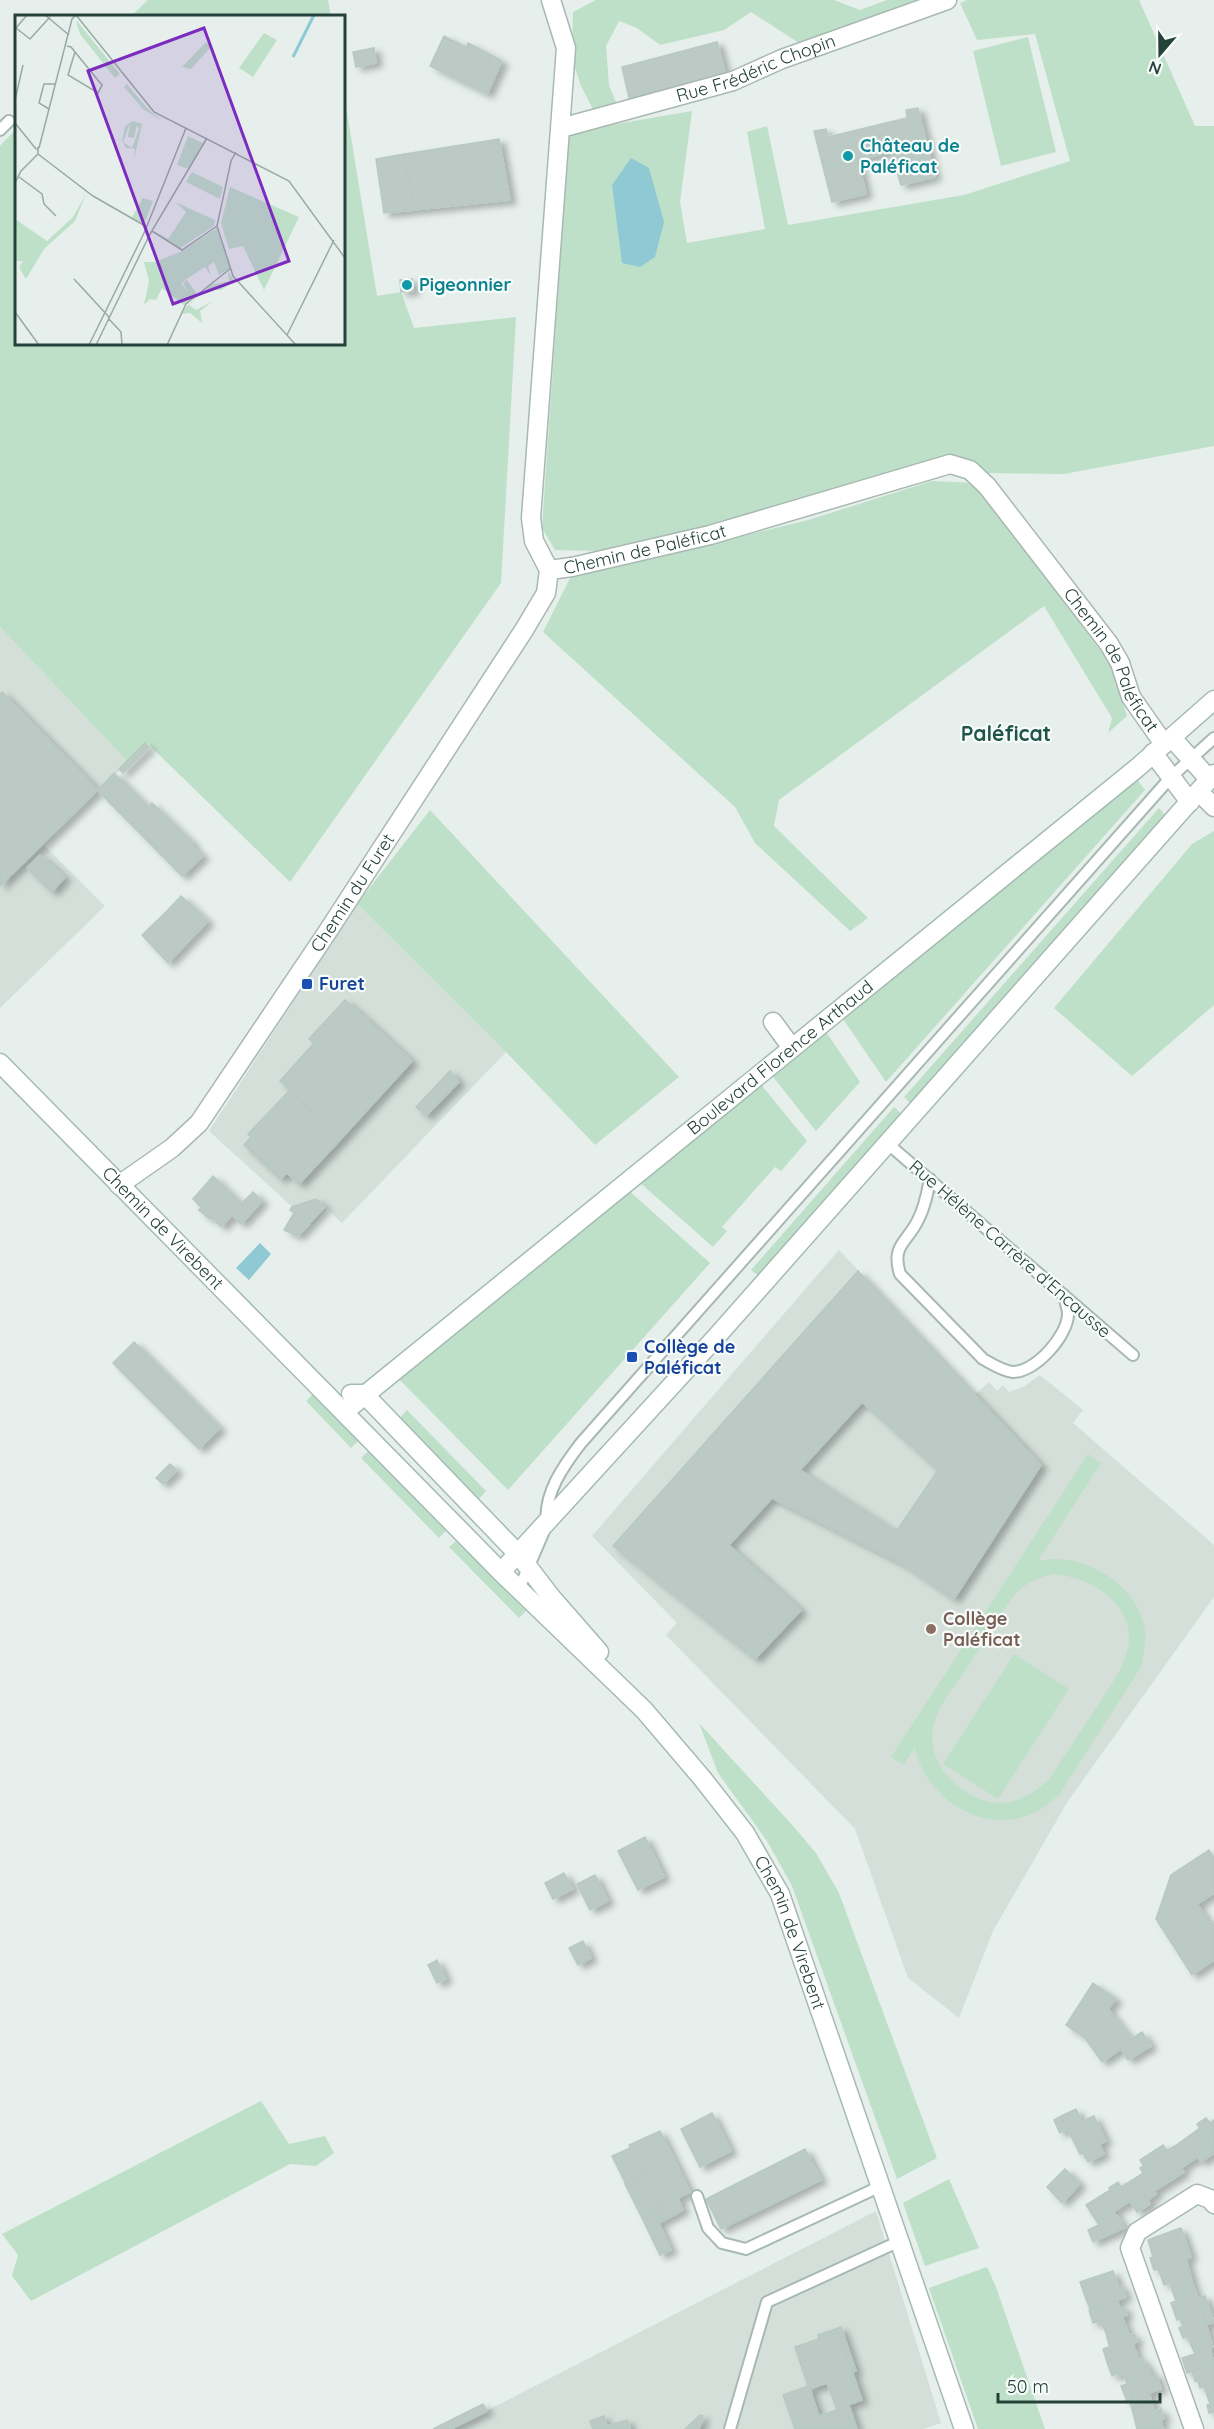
<svg xmlns="http://www.w3.org/2000/svg" width="1214" height="2429" font-family="Quicksand,sans-serif">
  <style>
    .built { fill: #d4dfda }
    .green { fill: #bfe0c8; fill-rule: evenodd }
    .water { fill: #8ec9d4 }
    .building { fill: #bbcac4; stroke: #b8c9c2; stroke-width: 1.5; fill-rule: evenodd; filter: url(#shadow) }
    .lines { fill: none; stroke-linecap: round; stroke-linejoin: round }
    .lane-casing { stroke: #a8b8b2; stroke-width: 14 }
    .street-casing { stroke: #a8b8b2; stroke-width: 21 }
    .secondary-casing { stroke: #a4bbb3; stroke-width: 21 }
    .lane { stroke: #fff; stroke-width: 10 }
    .street { stroke: #fff; stroke-width: 18 }
    .secondary { stroke: #fff; stroke-width: 18 }
    .culture-dot { fill: #0f9aa8; stroke: #f7fbf9; stroke-width: 2 }
    .transit-dot { fill: #1a4fb4; stroke: #f7fbf9; stroke-width: 2 }
    .education-dot { fill: #8d6e63; stroke: #f7fbf9; stroke-width: 2 }
    .labels { text-anchor: middle; stroke-width: 4.5; stroke-linejoin: round; paint-order: stroke }
    .street-label { font-size: 18px; fill: #24423a; stroke: #f7fbf9 }
    .culture-label { font-size: 18px; font-weight: bold; fill: #0d838f; stroke: #f7fbf9; text-anchor: start }
    .transit-label { font-size: 18px; font-weight: bold; fill: #164399; stroke: #f7fbf9; text-anchor: start }
    .education-label { font-size: 18px; font-weight: bold; fill: #785e54; stroke: #f7fbf9; text-anchor: start }
    .quarter-label { font-size: 21px; font-weight: bold; fill: #1f5548; stroke: #f7fbf9 }
    .inset-river { fill: none; stroke: #8ec9d4; stroke-width: 3 }
    .inset-road { fill: none; stroke: #98aaa4; stroke-width: 1.5 }
    .view { fill: #7b2cbf; fill-opacity: 0.15; stroke: #7b2cbf; stroke-width: 3 }
    .inset-edge { fill: none; stroke: #24423a; stroke-width: 3 }
  </style>
  <defs>
    <filter id="shadow"><feDropShadow dx="6" dy="4" stdDeviation="3" flood-color="#0004"/></filter>
  </defs>
  <rect width="100%" height="100%" fill="#e6efeb"/>
  <path class="built" d="M 0,627 L 128,762 L 44,845 L 105,906 L 0,1008 Z
    M 357,904 L 506,1052 L 342,1223 L 327,1209 L 312,1225 L 209,1131 Z
    M 839,1250 L 976,1394 L 989,1382 L 997,1391 L 1003,1385 L 1009,1392 L 1025,1386 L 1040,1375 L 1083,1410 L 1073,1423 L 1214,1545 L 1214,1597 L 1068,1801 L 993,1931 L 959,2018 L 908,1978 L 855,1829 L 666,1635 L 677,1623 L 592,1536 Z
    M 876,2211 L 941,2423 L 923,2429 L 451,2429 Z"/>
  <path class="green" d="M 148,0 L 328,0 L 331,16 L 131,16 Z
    M 596,0 L 834,0 L 860,10 L 887,0 L 920,0 L 799,43 L 751,12 L 724,30 L 660,45 L 637,28 L 619,21 L 606,46 L 609,85 L 617,105 L 594,111 L 581,86 L 572,59 L 573,12 Z
    M 967,0 L 1139,0 L 1195,126 L 1214,126 L 1214,446 L 1064,474 L 987,473 L 952,456 L 714,528 L 600,551 L 555,550 L 542,528 L 569,132 L 692,111 L 680,202 L 687,243 L 765,229 L 747,132 L 767,126 L 788,225 L 964,195 L 1070,161 L 1035,34 L 977,40 L 960,3 Z
    M 1028,37 L 1056,152 L 1001,166 L 973,51 Z
    M 344,94 L 377,296 L 401,292 L 414,328 L 516,317 L 501,583 L 290,882 L 147,743 L 128,762 L 0,627 L 0,146 L 16,129 L 16,344 L 344,344 Z
    M 932,481 L 974,483 L 1112,666 L 1127,716 L 1108,733 L 1112,718 L 1044,606 L 779,800 L 774,826 L 868,918 L 850,931 L 755,843 L 735,807 L 543,632 L 570,578 L 808,520 Z
    M 1136,778 L 1145,790 L 886,1082 L 841,1016 Z
    M 1159,808 L 1167,818 L 912,1105 L 904,1097 Z
    M 430,810 L 679,1077 L 595,1145 L 506,1052 L 357,904 Z
    M 1214,831 L 1214,1005 L 1132,1076 L 1054,1008 L 1192,844 Z
    M 824,1029 L 860,1082 L 816,1131 L 770,1073 Z
    M 759,1082 L 807,1141 L 781,1171 L 775,1167 L 722,1227 L 727,1231 L 713,1247 L 638,1181 Z
    M 894,1107 L 903,1115 L 760,1277 L 751,1270 Z
    M 627,1189 L 710,1263 L 508,1490 L 396,1376 Z
    M 313,1394 L 358,1441 L 351,1448 L 306,1401 Z
    M 407,1410 L 486,1491 L 479,1499 L 400,1418 Z
    M 368,1451 L 446,1531 L 439,1538 L 361,1458 Z
    M 1088,1454 L 1101,1463 L 1038,1561 C 1080,1551 1134,1581 1144,1625 C 1147,1639 1144,1654 1141,1667 L 1059,1795 C 1049,1804 1037,1813 1024,1817 C 976,1832 924,1794 915,1748 L 903,1765 L 891,1757 ZM 1054,1574 C 1086,1577 1126,1597 1129,1635 C 1130,1647 1124,1660 1120,1671 L 1050,1778 C 1030,1797 1008,1810 980,1799 C 948,1786 924,1755 935,1720 C 942,1700 958,1682 969,1665 C 984,1641 999,1618 1014,1595 C 1027,1582 1037,1578 1054,1574 Z
    M 456,1541 L 526,1611 L 519,1618 L 449,1547 Z
    M 1014,1654 L 1069,1689 L 998,1799 L 943,1764 Z
    M 699,1723 L 795,1828 L 816,1853 L 839,1893 L 937,2158 L 897,2179 L 792,1886 L 767,1841 L 718,1773 Z
    M 261,2101 L 289,2144 L 325,2136 L 334,2153 L 316,2166 L 290,2164 L 31,2301 L 12,2276 L 18,2255 L 2,2234 Z
    M 949,2179 L 979,2248 L 925,2266 L 903,2203 Z
    M 987,2267 L 996,2287 L 1045,2429 L 978,2429 L 929,2288 Z"/>
  <path class="water" d="M 631,158 L 649,168 L 664,222 L 655,257 L 640,267 L 622,263 L 612,185 Z
    M 260,1243 L 271,1254 L 249,1280 L 236,1268 Z"/>
  <path class="building" d="M 444,36 L 466,47 L 464,52 L 487,63 L 491,55 L 502,61 L 487,94 L 430,66 Z
    M 717,42 L 726,76 L 630,102 L 622,67 Z
    M 468,43 L 491,55 L 487,63 L 464,52 Z
    M 374,48 L 376,63 L 356,67 L 353,52 Z
    M 918,108 L 935,177 L 901,185 L 891,152 L 858,160 L 866,194 L 832,202 L 814,131 L 826,129 L 828,137 L 907,118 L 906,110 Z
    M 499,139 L 510,200 L 414,210 L 404,154 Z
    M 404,154 L 414,210 L 384,213 L 376,159 Z
    M 412,279 L 413,291 L 401,292 L 400,280 Z
    M 2,692 L 98,790 L 0,886 L 0,694 Z
    M 145,743 L 149,747 L 123,773 L 119,769 Z
    M 114,773 L 126,785 L 109,802 L 98,790 Z
    M 126,785 L 148,807 L 152,803 L 193,843 L 192,845 L 203,856 L 182,876 L 109,802 Z
    M 40,855 L 65,877 L 52,892 L 27,868 Z
    M 181,896 L 189,903 L 172,920 L 165,913 Z
    M 189,903 L 208,921 L 168,963 L 142,935 L 165,913 L 172,920 Z
    M 345,1000 L 361,1014 L 325,1053 L 309,1039 Z
    M 361,1014 L 412,1061 L 341,1139 L 280,1081 L 314,1043 L 325,1053 Z
    M 450,1071 L 459,1082 L 426,1116 L 416,1107 Z
    M 290,1090 L 341,1139 L 299,1184 L 287,1173 L 280,1179 L 244,1145 L 251,1137 L 248,1134 Z
    M 213,1176 L 242,1204 L 244,1201 L 253,1211 L 241,1224 L 232,1215 L 221,1227 L 213,1217 L 210,1219 L 199,1210 L 201,1207 L 193,1199 Z
    M 253,1192 L 262,1201 L 253,1211 L 244,1201 Z
    M 316,1199 L 325,1207 L 298,1236 L 284,1230 L 294,1213 L 290,1210 L 292,1207 Z
    M 858,1271 L 1041,1465 L 954,1599 L 903,1564 L 772,1498 L 729,1545 L 801,1610 L 755,1659 L 613,1546 ZM 862,1402 L 938,1470 L 896,1532 L 800,1470 Z
    M 134,1342 L 220,1428 L 199,1449 L 113,1363 Z
    M 170,1464 L 177,1470 L 163,1484 L 156,1478 Z
    M 645,1837 L 664,1877 L 638,1890 L 618,1851 Z
    M 1209,1850 L 1214,1858 L 1214,1893 L 1197,1904 L 1214,1930 L 1214,1960 L 1192,1975 L 1156,1919 L 1171,1875 Z
    M 564,1873 L 573,1889 L 553,1899 L 545,1883 Z
    M 595,1875 L 608,1901 L 590,1910 L 577,1884 Z
    M 583,1941 L 591,1958 L 578,1965 L 569,1948 Z
    M 437,1960 L 446,1979 L 437,1983 L 428,1965 Z
    M 1093,1983 L 1116,1999 L 1108,2009 L 1131,2039 L 1142,2032 L 1151,2046 L 1128,2060 L 1121,2049 L 1102,2062 L 1085,2038 L 1066,2025 Z
    M 1076,2109 L 1082,2122 L 1087,2119 L 1104,2154 L 1088,2162 L 1083,2153 L 1080,2154 L 1061,2116 Z
    M 712,2113 L 731,2151 L 700,2167 L 681,2129 Z
    M 1061,2116 L 1067,2129 L 1060,2133 L 1054,2120 Z
    M 1094,2116 L 1106,2141 L 1100,2144 L 1087,2119 Z
    M 1206,2118 L 1210,2123 L 1214,2120 L 1214,2150 L 1197,2124 Z
    M 1200,2128 L 1214,2153 L 1201,2162 L 1198,2157 L 1190,2162 L 1178,2144 Z
    M 660,2131 L 673,2157 L 642,2173 L 629,2145 Z
    M 1178,2144 L 1190,2162 L 1181,2168 L 1184,2172 L 1170,2181 L 1155,2158 Z
    M 1163,2145 L 1167,2150 L 1143,2165 L 1140,2160 Z
    M 630,2148 L 659,2208 L 653,2211 L 637,2179 L 626,2184 L 612,2156 Z
    M 805,2149 L 821,2180 L 721,2229 L 706,2199 Z
    M 673,2157 L 690,2192 L 659,2208 L 642,2173 Z
    M 1155,2158 L 1170,2181 L 1154,2191 L 1156,2194 L 1148,2200 L 1134,2179 L 1143,2173 L 1140,2168 Z
    M 1065,2169 L 1080,2184 L 1062,2203 L 1047,2187 Z
    M 637,2179 L 653,2211 L 641,2216 L 625,2184 Z
    M 1134,2179 L 1150,2204 L 1137,2212 L 1130,2201 L 1121,2207 L 1109,2188 L 1118,2182 L 1121,2187 Z
    M 1110,2190 L 1121,2207 L 1113,2212 L 1116,2216 L 1118,2216 L 1124,2228 L 1093,2242 L 1088,2230 L 1099,2225 L 1086,2205 Z
    M 678,2198 L 683,2210 L 665,2220 L 660,2209 L 662,2208 L 662,2206 Z
    M 660,2209 L 665,2220 L 659,2223 L 653,2212 Z
    M 653,2211 L 671,2250 L 660,2255 L 641,2216 Z
    M 1181,2228 L 1187,2245 L 1181,2247 L 1175,2230 Z
    M 1175,2230 L 1181,2247 L 1187,2245 L 1191,2257 L 1154,2270 L 1150,2258 L 1153,2257 L 1148,2240 Z
    M 1186,2259 L 1193,2285 L 1173,2293 L 1170,2283 L 1164,2285 L 1158,2268 Z
    M 1113,2271 L 1119,2288 L 1122,2286 L 1126,2297 L 1090,2309 L 1086,2299 L 1092,2297 L 1086,2280 Z
    M 1086,2280 L 1092,2297 L 1086,2299 L 1080,2282 Z
    M 1193,2285 L 1203,2311 L 1177,2320 L 1171,2303 L 1176,2301 L 1173,2293 Z
    M 1205,2296 L 1214,2322 L 1208,2324 L 1198,2298 Z
    M 1117,2300 L 1120,2308 L 1124,2307 L 1127,2315 L 1122,2317 L 1126,2326 L 1106,2333 L 1095,2308 Z
    M 1095,2308 L 1100,2321 L 1093,2323 L 1089,2310 Z
    M 1203,2311 L 1210,2338 L 1191,2345 L 1188,2336 L 1183,2338 L 1179,2328 L 1183,2326 L 1180,2319 Z
    M 1126,2326 L 1129,2335 L 1134,2334 L 1137,2342 L 1133,2343 L 1136,2352 L 1113,2360 L 1106,2333 Z
    M 841,2327 L 856,2371 L 852,2372 L 839,2332 L 819,2339 L 818,2335 Z
    M 839,2332 L 862,2400 L 845,2406 L 853,2429 L 795,2429 L 783,2395 L 808,2386 L 795,2347 ZM 827,2383 L 837,2410 L 819,2416 L 810,2389 Z
    M 1210,2338 L 1213,2347 L 1210,2348 L 1214,2364 L 1187,2373 L 1182,2358 L 1195,2354 L 1191,2345 Z
    M 1109,2347 L 1113,2360 L 1107,2362 L 1103,2349 Z
    M 1136,2352 L 1139,2360 L 1143,2359 L 1146,2367 L 1148,2366 L 1151,2375 L 1127,2384 L 1124,2374 L 1119,2376 L 1113,2360 Z
    M 1113,2360 L 1118,2373 L 1112,2376 L 1107,2362 Z
    M 1214,2364 L 1214,2393 L 1207,2395 L 1204,2386 L 1200,2388 L 1198,2380 L 1195,2381 L 1192,2371 Z
    M 1156,2374 L 1161,2389 L 1149,2393 L 1152,2402 L 1132,2409 L 1129,2400 L 1133,2398 L 1127,2384 Z
    M 1127,2384 L 1133,2398 L 1127,2401 L 1121,2386 Z
    M 1214,2393 L 1214,2412 L 1209,2413 L 1207,2405 L 1210,2404 L 1207,2395 Z
    M 1152,2402 L 1155,2411 L 1161,2409 L 1164,2419 L 1160,2420 L 1163,2428 L 1137,2429 L 1132,2409 Z
    M 483,2404 L 487,2411 L 451,2429 L 433,2429 Z
    M 849,2405 L 857,2429 L 853,2429 L 845,2406 Z
    M 700,2415 L 703,2416 L 699,2429 L 685,2429 Z
    M 604,2416 L 607,2426 L 627,2420 L 630,2429 L 593,2429 L 590,2421 Z"/>
  <g class="lines">
    <g class="lane-casing">
      <path id="lane" d="M 0,130 L 9,121
        M 887,1143 L 1133,1355
        M 930,1179 C 927,1194 925,1207 918,1220 C 907,1243 891,1245 900,1274 L 983,1359 C 992,1364 1002,1371 1013,1372 C 1036,1372 1068,1335 1068,1314 C 1068,1308 1065,1301 1064,1295
        M 519,1589 L 547,1524 C 543,1494 564,1465 581,1443 L 1171,777 L 1214,738
        M 697,2196 L 708,2228 L 722,2243 L 746,2249 L 881,2186
        M 730,2429 L 767,2302 L 900,2241"/>
    </g>
    <g class="street-casing">
      <g id="street">
        <path id="s1" d="M 561,128 L 733,81 L 782,59 L 947,0"/>
        <path id="s2" d="M 549,570 L 572,567 L 710,535 L 950,464 L 970,470 L 987,486 L 1109,644 L 1120,663 L 1131,697 L 1164,744"/>
        <path d="M 549,570 L 534,541 L 531,518 L 566,48 L 551,0"/>
        <path d="M 1172,738 L 1209,779"/>
        <path d="M 1153,753 L 1190,802"/>
        <path d="M 1199,792 L 1214,807"/>
        <path d="M 773,1022 L 792,1048"/>
        <path id="s3" d="M 119,1185 L 172,1148 L 199,1123 L 326,934 L 524,630 L 546,593 L 549,570"/>
        <path d="M 1194,2429 L 1130,2248 L 1137,2232 L 1197,2194 L 1210,2199 L 1214,2204"/>
      </g>
    </g>
    <g class="secondary-casing">
      <g id="secondary">
        <path id="s4" d="M 0,1063 L 501,1572 L 644,1710 L 702,1778 L 745,1833 L 780,1894 L 964,2429"/>
        <path d="M 351,1394 L 364,1394 L 519,1555 L 551,1597 L 599,1652"/>
        <path id="s5" d="M 344,1412 L 1137,768 L 1214,700"/>
        <path d="M 501,1572 L 717,1336 L 1214,774"/>
      </g>
    </g>
    <use href="#lane" class="lane"/>
    <use href="#street" class="street"/>
    <use href="#secondary" class="secondary"/>
  </g>
  <g class="culture-dot">
    <circle cx="848" cy="156" r="6"/>
    <circle cx="407" cy="285" r="6"/>
  </g>
  <g class="transit-dot">
    <rect x="301" y="978" width="12" height="12" rx="3"/>
    <rect x="626" y="1351" width="12" height="12" rx="3"/>
  </g>
  <circle class="education-dot" cx="931" cy="1629" r="6"/>
  <g class="labels">
    <g class="street-label">
      <text dy="6" stroke="none"><textPath href="#s1" startOffset="204">Rue Frédéric Chopin</textPath></text>
      <text dy="6" stroke="none"><textPath href="#s2" startOffset="98">Chemin de Paléficat</textPath></text>
      <text dy="6" stroke="none"><textPath href="#s2" startOffset="674">Chemin de Paléficat</textPath></text>
      <text dy="6" stroke="none"><textPath href="#s3" startOffset="378">Chemin du Furet</textPath></text>
      <text dy="6" stroke="none"><textPath href="#s5" startOffset="562">Boulevard Florence Arthaud</textPath></text>
      <text dy="6" stroke="none"><textPath href="#s4" startOffset="232">Chemin de Virebent</textPath></text>
      <text transform="translate(1010 1249) rotate(41)" y="6">Rue Hélène Carrère d'Encausse</text>
      <text dy="6" stroke="none"><textPath href="#s4" startOffset="1182">Chemin de Virebent</textPath></text>
    </g>
    <g class="culture-label">
      <text x="860" y="152">Château de<tspan x="860" dy="21">Paléficat</tspan></text>
      <text x="419" y="291">Pigeonnier</text>
    </g>
    <g class="transit-label">
      <text x="319" y="990">Furet</text>
      <text x="644" y="1353">Collège de<tspan x="644" dy="21">Paléficat</tspan></text>
    </g>
    <g class="education-label">
      <text x="943" y="1625">Collège<tspan x="943" dy="21">Paléficat</tspan></text>
    </g>
    <g class="quarter-label">
      <text x="1006" y="741">Paléficat</text>
    </g>
  </g>
  <g transform="translate(15 15)">
    <rect width="330" height="330" fill="#e6efeb"/>
    <path d="M 61,5 L 105,59 L 100,63 L 65,19 ZM 249,18 L 262,25 L 238,62 L 224,53 ZM 191,27 L 196,32 L 176,54 L 167,52 ZM 112,69 L 132,93 L 147,106 L 128,94 L 109,72 ZM 118,106 L 127,109 L 119,145 L 120,134 L 111,133 L 107,126 L 110,111 ZM 115,108 L 113,122 L 119,123 L 122,110 L 124,114 L 117,133 L 108,127 ZM 173,121 L 188,128 L 173,154 L 162,150 ZM 177,157 L 208,172 L 205,184 L 171,167 ZM 215,172 L 284,202 L 249,275 L 228,231 L 214,234 L 206,208 ZM 71,179 L 60,206 L 29,234 L 11,264 L 4,252 L 8,246 L 0,246 L 0,204 L 32,226 L 58,202 ZM 128,183 L 138,186 L 129,209 L 116,204 ZM 160,187 L 200,205 L 199,211 L 164,234 L 141,217 L 153,224 L 171,197 ZM 202,213 L 215,253 L 204,260 L 199,247 L 193,251 L 196,261 L 190,252 L 166,268 L 172,276 L 168,268 L 172,265 L 182,279 L 170,291 L 147,273 L 141,285 L 135,284 L 129,290 L 134,266 L 129,247 L 140,247 L 167,236 ZM 213,256 L 219,265 L 216,268 L 206,275 L 191,275 L 174,290 L 181,295 L 198,286 L 185,296 L 187,308 L 175,298 L 167,299 L 171,292 L 196,270 L 214,266 Z" fill="#bfe0c8" fill-rule="evenodd"/>
    <path class="inset-river" d="M 278,42 L 299,0"/>
    <path class="inset-road" d="M 12,0 L 1,13 L 15,24 L 35,2M 30,0 L 54,20M 61,0 L 139,97 L 274,166 L 330,243M 52,31 L 56,32 L 60,37 L 87,70 L 83,78 L 53,60 L 60,37M 0,85 L 8,50M 34,94 L 24,88 L 29,69 L 40,69M 0,108 L 21,134M 24,133 L 57,4 L 61,0M 22,135 L 23,132 L 23,139 L 78,181 L 132,212M 4,162 L 27,179 L 29,189 L 41,201M 0,168 L 6,156 L 23,139M 202,211 L 218,261 L 281,330M 202,211 L 216,146 L 221,137M 137,216 L 167,235 L 202,211M 59,264 L 94,302M 0,297 L 24,330M 93,303 L 106,317 L 107,330M 272,320 L 319,225M 74,330 L 130,216 L 171,113M 81,330 L 135,219 L 192,123M 152,330 L 171,289 L 216,253"/>
    <path class="view" d="M 189,13 L 274,246 L 158,289 L 73,56 Z"/>
    <rect width="330" height="330" class="inset-edge"/>
  </g>
  <g transform="translate(1160 54) rotate(200)" stroke="#f7fbf9" stroke-width="4.5" paint-order="stroke">
  <path d="M0-4.5L10 22L0 15L-10 22Z" fill="#24423a"/>
  <text y="-9" font-size="16" font-weight="bold" text-anchor="middle" fill="#24423a">N</text>
  </g>
  <path d="M998 2393v9h162v-9" fill="none" stroke="#24423a" stroke-width="3"/>
  <text x="1007" y="2393" font-size="18" fill="#24423a" stroke="#f7fbf9" stroke-width="4.5" paint-order="stroke">50 m</text>
</svg>
